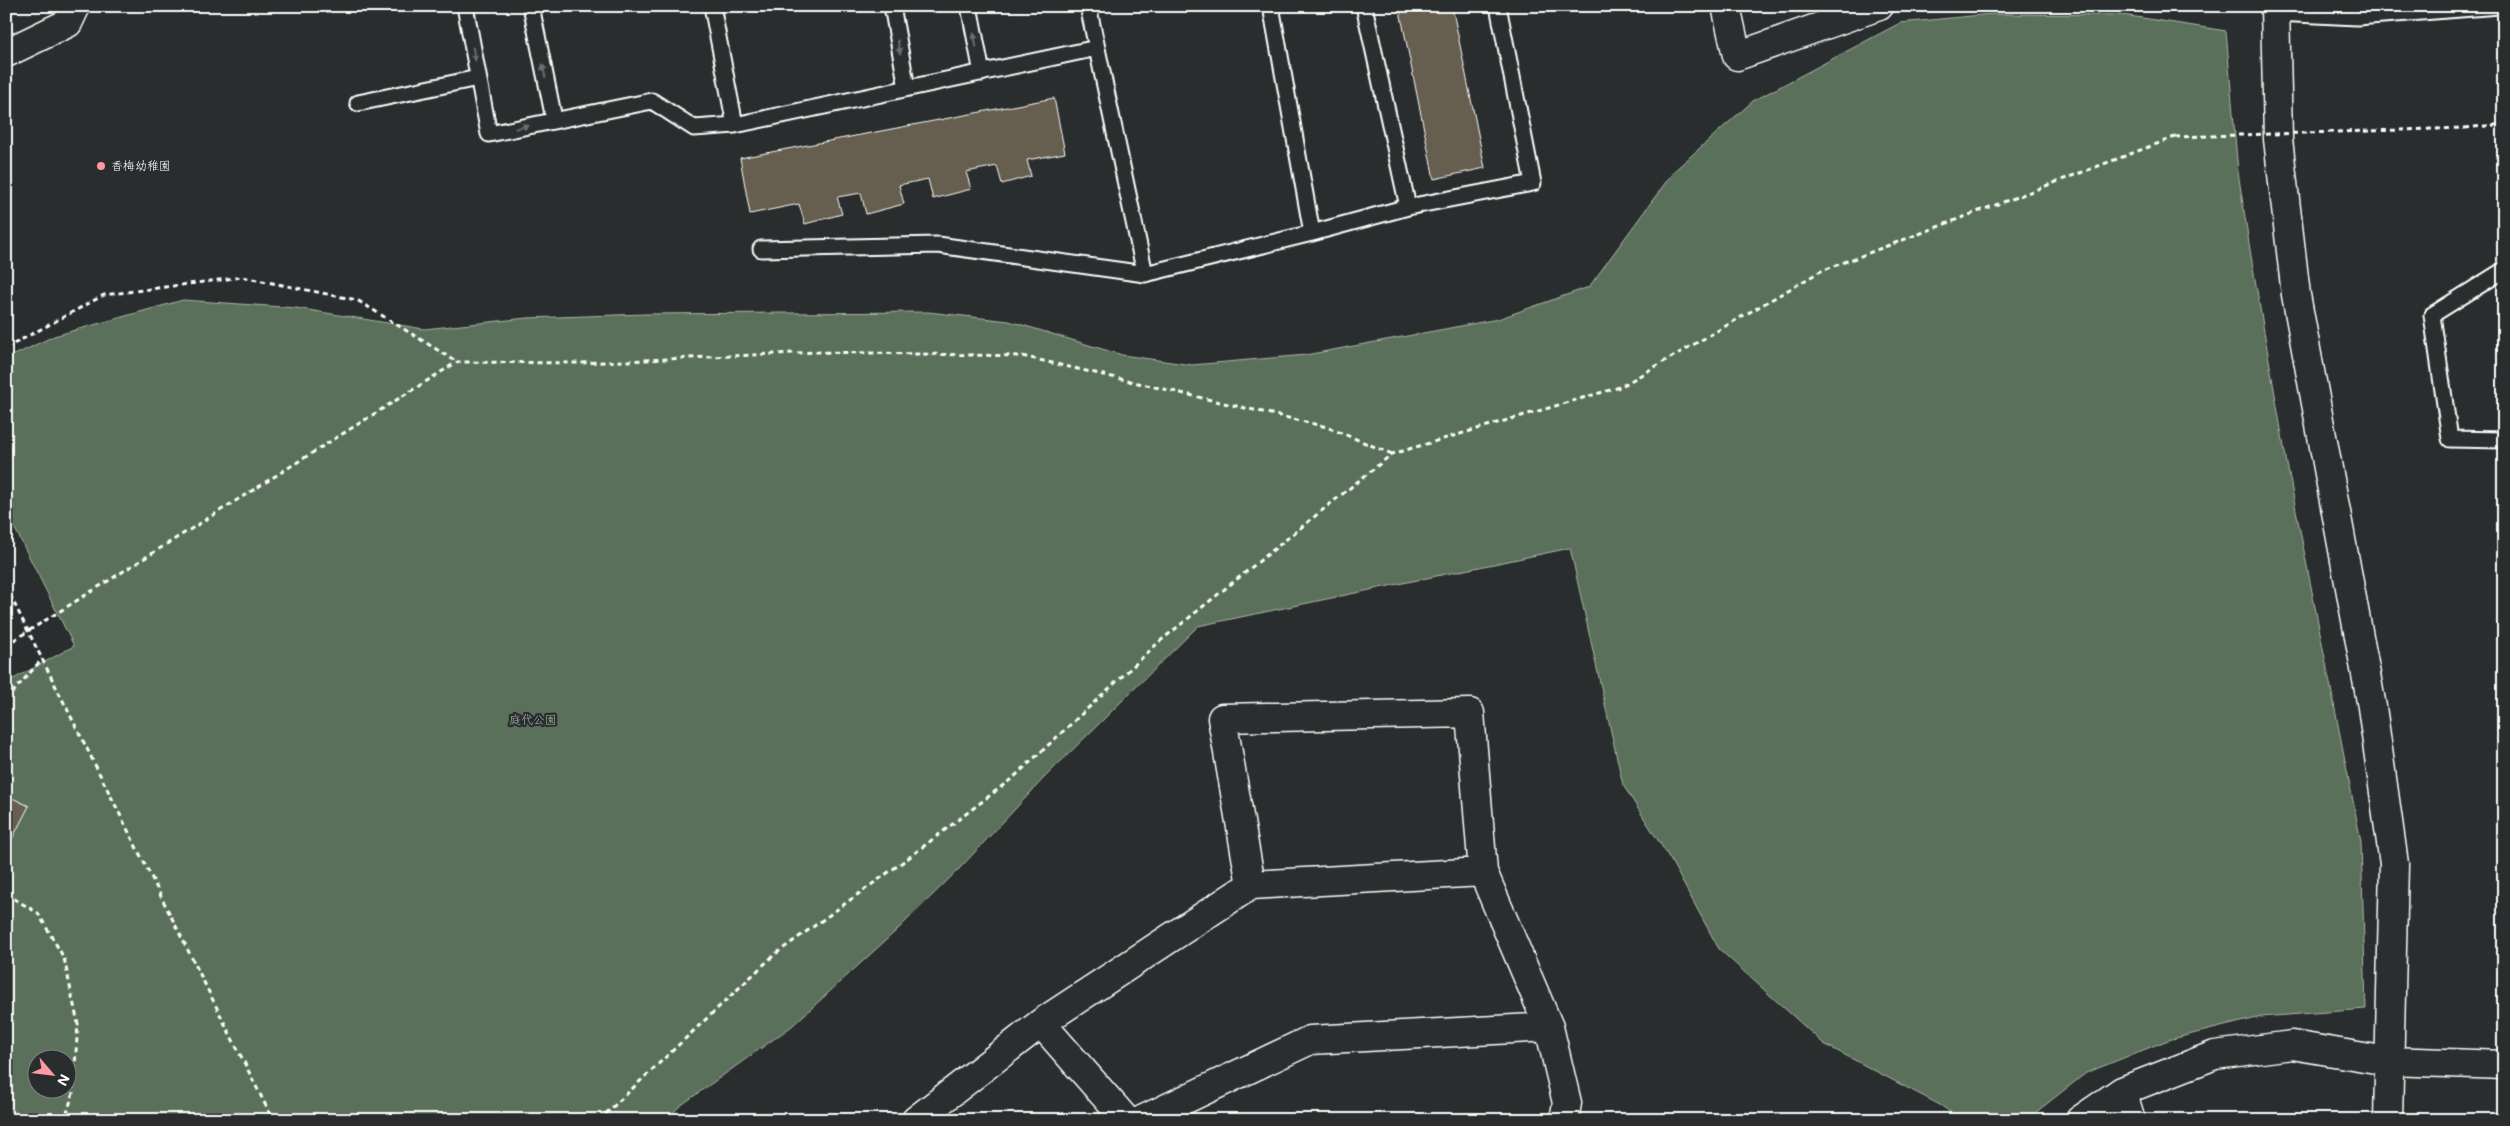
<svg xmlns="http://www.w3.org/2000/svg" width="2510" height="1126" font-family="Mali,'Klee One',sans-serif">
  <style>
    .green { fill: #5a6f5a; stroke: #acb7ac; fill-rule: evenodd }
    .building { fill: #665f4f; stroke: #fff }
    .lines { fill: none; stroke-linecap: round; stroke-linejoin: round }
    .lane-casing { stroke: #fff; stroke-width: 19 }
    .street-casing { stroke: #fff; stroke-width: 31 }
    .secondary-casing { stroke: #fff; stroke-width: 31 }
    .path { stroke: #fff; stroke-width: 3; stroke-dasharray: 5 4; stroke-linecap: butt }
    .lane { stroke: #2a2d2e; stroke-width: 15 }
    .street { stroke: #2a2d2e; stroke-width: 28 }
    .secondary { stroke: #2a2d2e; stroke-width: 28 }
    .path-bridge { stroke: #fff; stroke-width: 3; stroke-dasharray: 5 4; stroke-linecap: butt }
    .oneway { fill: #6a6c6d }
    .poi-dot { fill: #ff9aa2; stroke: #2a2d2e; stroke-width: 2 }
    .labels { text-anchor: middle; stroke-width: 4.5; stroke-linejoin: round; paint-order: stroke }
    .poi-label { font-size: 12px; fill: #fff; stroke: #2a2d2e; text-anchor: start }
    .park-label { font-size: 12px; fill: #acb7ac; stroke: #2a2d2e }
  </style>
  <rect width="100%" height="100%" fill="#2a2d2e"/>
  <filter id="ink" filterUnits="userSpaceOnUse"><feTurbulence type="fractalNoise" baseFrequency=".02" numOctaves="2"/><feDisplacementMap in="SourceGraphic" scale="10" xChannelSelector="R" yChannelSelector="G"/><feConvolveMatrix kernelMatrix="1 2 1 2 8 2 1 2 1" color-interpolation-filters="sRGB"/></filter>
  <g filter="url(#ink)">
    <path class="green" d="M 1991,14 L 2123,15 L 2226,31 L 2238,172 L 2251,256 L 2287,464 L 2361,842 L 2366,1009 L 2261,1017 L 2168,1040 L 2086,1073 L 2026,1120 L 1962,1120 L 1940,1105 L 1824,1044 L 1719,949 L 1670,859 L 1623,785 L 1570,548 L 1198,626 L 1044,778 L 960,868 L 898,929 L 792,1026 L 680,1106 L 665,1120 L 6,1120 L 6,683 L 74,646 L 6,511 L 6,359 L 54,336 L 183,300 L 296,308 L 424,329 L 527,318 L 645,314 L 928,312 L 1009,321 L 1122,355 L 1192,365 L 1306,355 L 1498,319 L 1589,287 L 1674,171 L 1753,101 L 1900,23 ZM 38,1058 L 68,1058 L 68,1088 L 38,1088 Z"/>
    <path class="building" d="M 1399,6 L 1452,6 L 1485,168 L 1434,179 Z
      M 1054,98 L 1065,153 L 1027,160 L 1031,176 L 1002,184 L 997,166 L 966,172 L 971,189 L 933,199 L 928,179 L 899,185 L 904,204 L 866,214 L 861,193 L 837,197 L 842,214 L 805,224 L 799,204 L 750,214 L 740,158 Z
      M 6,795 L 29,806 L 11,841 L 6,838 Z"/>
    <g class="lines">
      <g class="lane-casing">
        <path id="lane" d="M 465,6 L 489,134 L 652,101 L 694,128 L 735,125 L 1097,48
          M 531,6 L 554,119
          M 712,6 L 735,125
          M 892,6 L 907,88
          M 969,6 L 982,73
          M 1088,6 L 1145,274 L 1312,233
          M 1271,6 L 1312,233 L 1408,207 L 1533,183 L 1498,6
          M 1364,6 L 1408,207
          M 2274,13 L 2357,17 L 2499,6
          M 358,103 L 478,78
          M 761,249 L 938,245 L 1145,274
          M 2504,270 L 2432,315 L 2450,439 L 2504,440"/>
      </g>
      <g class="street-casing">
        <path id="street" d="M 1726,6 L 1737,56 L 1879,6
          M 6,53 L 68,23 L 76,6
          M 1251,885 L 1222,718 L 1470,713 L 1483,872 L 1549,1027 L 1567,1103 L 1564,1120
          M 1041,1023 L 1251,885 L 1483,872
          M 2122,1091 L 2131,1120
          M 916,1120 L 1041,1023 L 1126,1120
          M 1142,1120 L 1310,1040 L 1549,1027
          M 2080,1120 L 2122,1091 L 2215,1055 L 2292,1045 L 2388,1061 L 2504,1065"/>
      </g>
      <g class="secondary-casing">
        <path id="secondary" d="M 2275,6 L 2278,139 L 2296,295 L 2372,707 L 2394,864 L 2388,1120"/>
      </g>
      <path class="path" d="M 2465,128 L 2504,124
        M 6,348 L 104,295 L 242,277 L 357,300 L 457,362
        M 6,587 L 273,1120
        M 6,645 L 457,362 L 581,363 L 817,352 L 1022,356 L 1327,427 L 1392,454
        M 6,700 L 42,659
        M 6,894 L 38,913 L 64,958 L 78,1024 L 73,1093 L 65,1120
        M 599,1120 L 774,955 L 911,856 L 1014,777 L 1159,642 L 1392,454 L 1620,387 L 1821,271 L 2175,137"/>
      <use href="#lane" class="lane"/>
      <use href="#street" class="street"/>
      <use href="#secondary" class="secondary"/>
      <path class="path-bridge" d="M 2175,137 L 2465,128"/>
    </g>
    <defs><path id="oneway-solid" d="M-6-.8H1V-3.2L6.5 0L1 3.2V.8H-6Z" transform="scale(1.25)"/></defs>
    <g class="oneway">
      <use href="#oneway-solid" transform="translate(975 40) rotate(-101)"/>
      <use href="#oneway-solid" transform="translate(899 47) rotate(79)"/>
      <use href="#oneway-solid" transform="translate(474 54) rotate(79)"/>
      <use href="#oneway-solid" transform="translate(544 71) rotate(-102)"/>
      <use href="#oneway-solid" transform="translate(522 127) rotate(-13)"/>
    </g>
  </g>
  <circle class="poi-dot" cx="101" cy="166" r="5"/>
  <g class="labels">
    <g class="poi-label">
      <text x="111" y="170">香梅幼稚園</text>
    </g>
    <g class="park-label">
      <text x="533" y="724">庭代公園</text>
    </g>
  </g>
  <rect width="2510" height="1126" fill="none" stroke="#2a2d2e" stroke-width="25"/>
  <rect x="12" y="12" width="2485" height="1101" fill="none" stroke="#fff" stroke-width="2" filter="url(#ink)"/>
  <g transform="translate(52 1074) rotate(118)"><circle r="24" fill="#2a2d2e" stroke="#7f8182"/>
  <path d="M0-4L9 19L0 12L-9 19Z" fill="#ff9aa2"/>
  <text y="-8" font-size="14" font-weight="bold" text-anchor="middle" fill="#ffffff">N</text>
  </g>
</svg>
